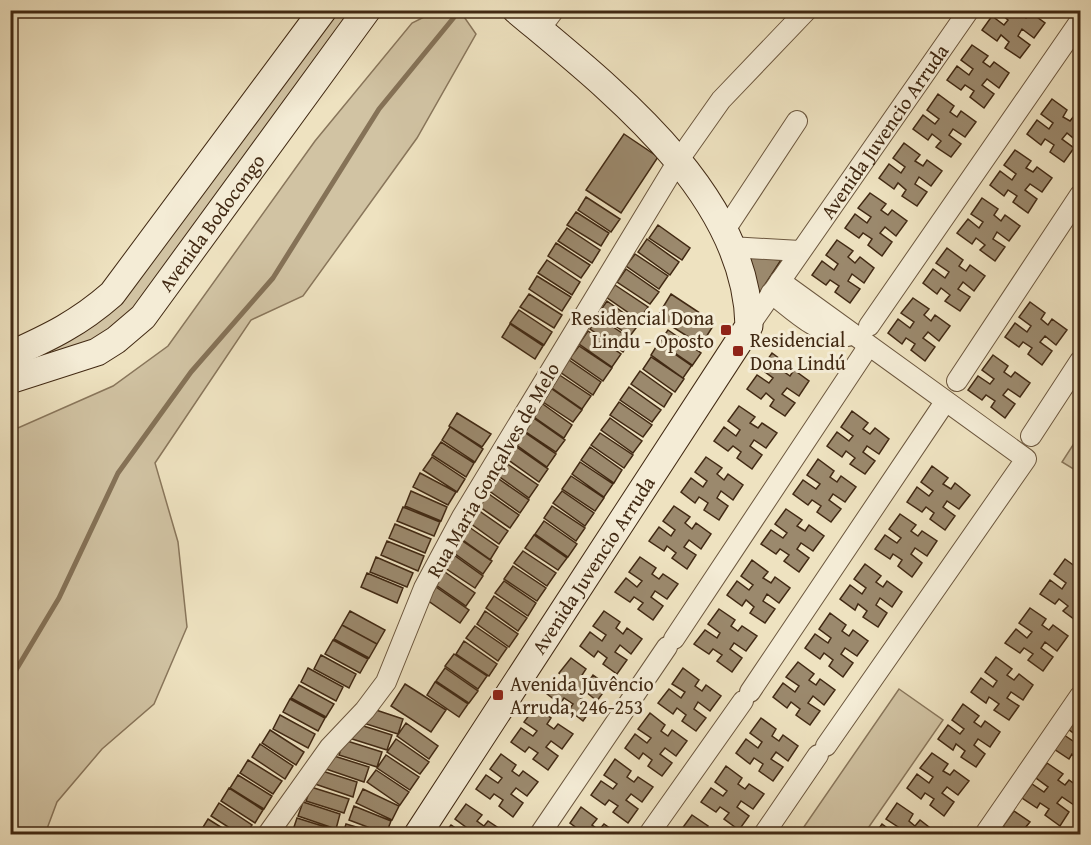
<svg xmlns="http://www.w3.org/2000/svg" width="1091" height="845" font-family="'Gentium Book Plus',serif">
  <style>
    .green { fill: #d1c3a3; stroke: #89765b; stroke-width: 1.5 }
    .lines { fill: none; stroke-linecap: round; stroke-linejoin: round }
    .stream { stroke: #857257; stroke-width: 5 }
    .building { fill: #9b896d; stroke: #412913; stroke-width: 1.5 }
    .street-casing { stroke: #6c573e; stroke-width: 22 }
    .secondary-casing { stroke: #412913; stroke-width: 29 }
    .street { stroke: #f4ecd6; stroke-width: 20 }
    .secondary { stroke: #f4ecd6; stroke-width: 27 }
    .poi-dot { fill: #8f2418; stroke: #f4ecd6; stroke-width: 2 }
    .labels { text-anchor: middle; stroke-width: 6; stroke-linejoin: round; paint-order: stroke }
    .street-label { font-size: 20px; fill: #412913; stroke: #f4ecd6 }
    .poi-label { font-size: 20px; fill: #412913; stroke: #f4ecd6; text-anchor: start }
  </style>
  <rect width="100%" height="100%" fill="#eee2c0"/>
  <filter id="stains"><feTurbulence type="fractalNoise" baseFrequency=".00333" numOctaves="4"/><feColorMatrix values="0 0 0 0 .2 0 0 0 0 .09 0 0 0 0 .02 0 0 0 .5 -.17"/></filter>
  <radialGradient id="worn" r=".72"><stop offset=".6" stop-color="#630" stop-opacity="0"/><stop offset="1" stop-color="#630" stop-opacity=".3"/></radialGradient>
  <path class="green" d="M 334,11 L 358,11 L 142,306 L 80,351 L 11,363 L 79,332 Z
    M 436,11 L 460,11 L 476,34 L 417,138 L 303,296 L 251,320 L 155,463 L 178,542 L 187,627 L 154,704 L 102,749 L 57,802 L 45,834 L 11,834 L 11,431 L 113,386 L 168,346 L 315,141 L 412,23 Z
    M 1080,434 L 1080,473 L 1062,462 Z
    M 899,689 L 943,720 L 864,834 L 799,834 Z"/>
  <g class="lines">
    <path class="stream" d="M 10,680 L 59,598 L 118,473 L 191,372 L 273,278 L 379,109 L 460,10"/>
  </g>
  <path class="building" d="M 1020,10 L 1018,13 L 1026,18 L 1030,12 L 1045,23 L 1034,38 L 1022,29 L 1018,36 L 1030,45 L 1020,58 L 1005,48 L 1009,42 L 1001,35 L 997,41 L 982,30 L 992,16 L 1004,25 L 1008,20 L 996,10 Z
    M 972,45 L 988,56 L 983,62 L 990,67 L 994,62 L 1009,73 L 999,88 L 987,79 L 982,85 L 994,94 L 984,108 L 970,97 L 974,91 L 965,85 L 961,90 L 947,80 L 957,66 L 969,75 L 973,69 L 961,60 Z
    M 938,94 L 954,106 L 950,112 L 957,117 L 961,111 L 976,122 L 965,137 L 953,129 L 949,135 L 961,144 L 951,157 L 936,147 L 941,141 L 932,134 L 928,140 L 913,129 L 923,115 L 935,124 L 939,119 L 927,110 Z
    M 1052,99 L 1067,110 L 1063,117 L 1070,121 L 1074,116 L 1080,121 L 1078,142 L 1067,133 L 1062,139 L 1074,148 L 1064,162 L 1050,152 L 1054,145 L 1045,139 L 1041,145 L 1027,134 L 1037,120 L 1049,129 L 1053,123 L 1041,114 Z
    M 624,134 L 658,157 L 621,213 L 586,190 Z
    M 904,143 L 920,155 L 915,161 L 923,166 L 927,160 L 942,171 L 931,186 L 919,177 L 915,184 L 927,192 L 917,206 L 902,196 L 906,190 L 898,183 L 894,189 L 879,178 L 889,164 L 901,173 L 905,167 L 893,158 Z
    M 1015,150 L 1031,161 L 1026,168 L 1033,172 L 1037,167 L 1052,178 L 1042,192 L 1030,184 L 1025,190 L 1037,199 L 1028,213 L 1013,202 L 1017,196 L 1008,190 L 1004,196 L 990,185 L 1000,171 L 1012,180 L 1016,174 L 1004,165 Z
    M 870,193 L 886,204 L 881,210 L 888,215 L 892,210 L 907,221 L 896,236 L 885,227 L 880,233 L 892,242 L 882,256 L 868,245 L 872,239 L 863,233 L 859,238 L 845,228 L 855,214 L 867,223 L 871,217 L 858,208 Z
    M 586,197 L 620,219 L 611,232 L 578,210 Z
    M 982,198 L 998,209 L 994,215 L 1001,221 L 1005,215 L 1020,226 L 1009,241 L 997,232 L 993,239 L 1005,247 L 995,261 L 980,250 L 985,245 L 976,238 L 972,244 L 957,233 L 968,219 L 979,228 L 983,222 L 971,214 Z
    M 576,212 L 609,233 L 601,246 L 567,225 Z
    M 658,225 L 690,248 L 682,260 L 649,238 Z
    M 567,228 L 600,250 L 592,263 L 558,241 Z
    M 647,239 L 679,262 L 670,275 L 638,252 Z
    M 837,240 L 853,251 L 848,257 L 855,263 L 860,257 L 874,268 L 864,283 L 852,274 L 848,281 L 860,289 L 850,303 L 835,292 L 839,286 L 830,280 L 826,285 L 812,275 L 822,261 L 834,270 L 838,264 L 826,255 Z
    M 556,243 L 590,265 L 581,278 L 548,256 Z
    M 947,248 L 963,260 L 959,266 L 966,271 L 970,265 L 985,276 L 974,291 L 963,282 L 958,289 L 970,297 L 960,311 L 945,301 L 950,295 L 941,288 L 937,294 L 923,283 L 933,269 L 945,278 L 949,272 L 936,263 Z
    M 635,254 L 668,276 L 659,289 L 626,266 Z
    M 744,256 L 781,260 L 755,300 Z
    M 547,260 L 580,282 L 572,295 L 538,273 Z
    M 626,269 L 659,292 L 650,304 L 617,282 Z
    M 537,276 L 571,297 L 562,311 L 529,289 Z
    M 615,285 L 648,307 L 639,320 L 606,297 Z
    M 529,294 L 562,315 L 554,328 L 520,307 Z
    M 671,294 L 715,323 L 701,345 L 657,317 Z
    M 913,298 L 929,309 L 924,315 L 931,321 L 935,315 L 950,326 L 939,341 L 928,332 L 923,338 L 935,347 L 925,361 L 911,350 L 915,344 L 906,338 L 902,344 L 888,333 L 898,319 L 910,328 L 914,322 L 901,313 Z
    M 607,301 L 639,324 L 630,336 L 598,314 Z
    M 1030,302 L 1045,313 L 1041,319 L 1048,325 L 1052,319 L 1067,330 L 1056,345 L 1045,336 L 1040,342 L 1052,351 L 1042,365 L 1028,354 L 1032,348 L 1023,342 L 1019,347 L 1005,337 L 1015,323 L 1027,332 L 1031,326 L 1019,317 Z
    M 519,310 L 552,332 L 544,345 L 510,323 Z
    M 598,317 L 631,339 L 623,352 L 590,329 Z
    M 510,324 L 543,346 L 535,359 L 502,337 Z
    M 668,330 L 701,353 L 692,366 L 659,343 Z
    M 588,331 L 621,354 L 612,367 L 579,344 Z
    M 659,342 L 692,365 L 683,378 L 651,355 Z
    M 579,346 L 612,368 L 603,381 L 570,358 Z
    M 772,353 L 788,365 L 783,371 L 790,376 L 794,370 L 809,381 L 799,396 L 787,388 L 782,394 L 795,403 L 785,416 L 770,406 L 774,400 L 766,393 L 761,399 L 747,389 L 757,375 L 769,383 L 773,378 L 761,369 Z
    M 993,355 L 1008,366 L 1004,372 L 1011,377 L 1015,372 L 1030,383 L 1020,397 L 1008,389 L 1003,395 L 1015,404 L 1005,418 L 991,407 L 995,401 L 986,395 L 982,400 L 968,390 L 978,376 L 990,384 L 994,379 L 982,370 Z
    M 651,357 L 684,379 L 675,392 L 643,369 Z
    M 569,360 L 601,382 L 593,395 L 560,372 Z
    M 640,371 L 672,394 L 664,407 L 631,384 Z
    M 558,374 L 591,396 L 582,409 L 549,386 Z
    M 549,387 L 582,410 L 573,422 L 540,400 Z
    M 629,387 L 661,410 L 652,422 L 620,400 Z
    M 540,402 L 572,425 L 564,438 L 531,415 Z
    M 619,402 L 652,425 L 643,437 L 610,415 Z
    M 739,406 L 755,417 L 750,423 L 758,428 L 762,423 L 777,433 L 766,448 L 754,440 L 750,446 L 762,455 L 752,469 L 737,458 L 741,452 L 733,446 L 728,451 L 714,441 L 724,427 L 736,436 L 740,430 L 728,421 Z
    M 852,411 L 868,423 L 863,429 L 870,434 L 875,428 L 889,439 L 879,454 L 867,446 L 863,452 L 875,461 L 865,474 L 850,464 L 855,458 L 846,451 L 842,457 L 827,446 L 837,432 L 849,441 L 853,436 L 841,427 Z
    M 457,413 L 491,434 L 482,447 L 449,426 Z
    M 532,417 L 565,440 L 556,452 L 523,430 Z
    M 610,418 L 642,441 L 633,453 L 601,430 Z
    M 450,427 L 483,449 L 475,462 L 442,440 Z
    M 524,432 L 556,454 L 547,467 L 515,444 Z
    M 600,433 L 633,455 L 624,468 L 591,445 Z
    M 441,442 L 474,463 L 466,477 L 432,455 Z
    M 515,446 L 548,469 L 539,482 L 507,459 Z
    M 590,447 L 622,470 L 614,483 L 581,460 Z
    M 432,457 L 465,479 L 457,492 L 423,470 Z
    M 706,457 L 722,468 L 717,474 L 724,480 L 728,474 L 743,485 L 733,500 L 721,491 L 717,498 L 728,506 L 719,520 L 704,510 L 708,503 L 699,497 L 695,503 L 681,492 L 691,478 L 703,487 L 707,481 L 695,472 Z
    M 818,459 L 834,471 L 830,477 L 837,482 L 841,476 L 856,487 L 845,502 L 833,494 L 829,500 L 841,509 L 831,522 L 817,512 L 821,506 L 812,500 L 808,505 L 793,494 L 803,480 L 816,489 L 820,484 L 807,475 Z
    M 580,462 L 613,484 L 604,497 L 572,474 Z
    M 506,463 L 538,485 L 529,498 L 497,475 Z
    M 932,466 L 948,478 L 943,484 L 951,489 L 955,483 L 970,495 L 959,509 L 947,501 L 943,507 L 955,516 L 945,530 L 930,519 L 934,513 L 926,507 L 922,512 L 907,502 L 917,487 L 929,496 L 933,491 L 921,482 Z
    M 420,473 L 456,492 L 448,505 L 413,487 Z
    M 571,476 L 604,498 L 595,511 L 562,489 Z
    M 496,477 L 529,500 L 520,513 L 488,490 Z
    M 411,491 L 447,507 L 441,521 L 405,506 Z
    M 562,491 L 594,513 L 585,526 L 553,503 Z
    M 486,492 L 519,515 L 510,528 L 477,505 Z
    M 552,506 L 585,528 L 576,541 L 544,518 Z
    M 674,506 L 690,517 L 685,523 L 692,529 L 696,523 L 711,534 L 701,549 L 689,540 L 684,547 L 696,555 L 687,569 L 672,558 L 676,553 L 667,546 L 664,551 L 649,541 L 659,527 L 671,536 L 675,530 L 663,521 Z
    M 403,507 L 440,522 L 434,536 L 397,521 Z
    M 475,508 L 508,531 L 499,544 L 467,521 Z
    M 786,509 L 802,520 L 797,526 L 805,531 L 809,525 L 824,536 L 813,551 L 801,543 L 797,549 L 809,558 L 799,572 L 784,561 L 789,555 L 780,549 L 776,554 L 761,544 L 771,530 L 783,538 L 787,533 L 775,524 Z
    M 900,514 L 916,525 L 911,531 L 918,536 L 922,531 L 937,541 L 927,556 L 915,548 L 911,554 L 922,563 L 912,577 L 898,566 L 902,560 L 893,554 L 890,559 L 875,549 L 885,535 L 897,543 L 901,538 L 889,529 Z
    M 544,521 L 577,544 L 568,557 L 535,534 Z
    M 395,524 L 431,539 L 425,553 L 389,538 Z
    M 466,525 L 498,547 L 490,560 L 457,537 Z
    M 534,535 L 567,558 L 558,570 L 525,548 Z
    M 460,538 L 492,561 L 483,574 L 451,551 Z
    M 387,541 L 424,556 L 418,571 L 381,555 Z
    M 523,551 L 556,573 L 547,586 L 514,563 Z
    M 451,553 L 483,576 L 475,588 L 442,566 Z
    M 376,557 L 413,573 L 407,587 L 370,572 Z
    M 640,557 L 656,568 L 652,574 L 659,579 L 663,574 L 678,584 L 667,599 L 655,591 L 651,597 L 663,606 L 653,620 L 638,609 L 643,603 L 634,597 L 630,602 L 615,592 L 626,578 L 637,587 L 642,581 L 629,572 Z
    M 1065,559 L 1080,570 L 1077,576 L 1080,579 L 1080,593 L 1076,600 L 1080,603 L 1078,622 L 1063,611 L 1068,606 L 1059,599 L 1055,604 L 1040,594 L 1050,580 L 1062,589 L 1066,583 L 1054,574 Z
    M 752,560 L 768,572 L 763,578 L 771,583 L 775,577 L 790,588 L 779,603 L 767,594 L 763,601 L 775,609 L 765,623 L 750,613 L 754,607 L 746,600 L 742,606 L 727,595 L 737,581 L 749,590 L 753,585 L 741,576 Z
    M 865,564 L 881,576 L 876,582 L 883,587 L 887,581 L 902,592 L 892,607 L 880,598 L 876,605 L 887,613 L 878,627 L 863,617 L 867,611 L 858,604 L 855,610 L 840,599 L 850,585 L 862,594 L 866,588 L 854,579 Z
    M 513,566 L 546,588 L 537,601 L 504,579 Z
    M 442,570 L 475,593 L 466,606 L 433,583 Z
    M 367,573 L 403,588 L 397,603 L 361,587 Z
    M 504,581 L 536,603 L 528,616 L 495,593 Z
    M 436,587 L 469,610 L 460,623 L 427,600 Z
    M 494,596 L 527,618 L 518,631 L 486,608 Z
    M 1030,608 L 1046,619 L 1042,625 L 1049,630 L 1053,625 L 1068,636 L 1057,651 L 1045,642 L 1041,648 L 1053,657 L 1043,671 L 1028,660 L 1033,654 L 1024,648 L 1020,653 L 1005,643 L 1016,629 L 1027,638 L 1032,632 L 1019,623 Z
    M 719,609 L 735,620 L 731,626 L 738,631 L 742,626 L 757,636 L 746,651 L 734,643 L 730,649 L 742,658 L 732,672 L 717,661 L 722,655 L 713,649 L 709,654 L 694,644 L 705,630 L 717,638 L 720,633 L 708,624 Z
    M 350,611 L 385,630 L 377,644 L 342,625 Z
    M 485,611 L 518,634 L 509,647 L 477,624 Z
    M 604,611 L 620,622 L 616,628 L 623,634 L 627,628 L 642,639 L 631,654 L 620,645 L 615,652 L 627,660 L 617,674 L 603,664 L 607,658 L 598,651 L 594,657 L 580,646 L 590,632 L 602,641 L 606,635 L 593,626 Z
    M 830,613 L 846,625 L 842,631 L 849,636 L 853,630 L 868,641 L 857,656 L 845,648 L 841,654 L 853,663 L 843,677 L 829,666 L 833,660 L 824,653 L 820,659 L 805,648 L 815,634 L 828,643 L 831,638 L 819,629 Z
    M 342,625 L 377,644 L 369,658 L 334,639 Z
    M 475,626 L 507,648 L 498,661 L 466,638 Z
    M 333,640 L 368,659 L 360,673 L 325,654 Z
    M 464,641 L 497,664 L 489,676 L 456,654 Z
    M 454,654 L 487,676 L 478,689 L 445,666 Z
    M 321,655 L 356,674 L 349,688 L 314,669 Z
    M 996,657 L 1012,669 L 1007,675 L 1014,680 L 1019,674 L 1033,685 L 1023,700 L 1011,692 L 1007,698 L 1019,706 L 1009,720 L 994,710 L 999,704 L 989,697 L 986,703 L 971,692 L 981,678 L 993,687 L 997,681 L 985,672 Z
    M 571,658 L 586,669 L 582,675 L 589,681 L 593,675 L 608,686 L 597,701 L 586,692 L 581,698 L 593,707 L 583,721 L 569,710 L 573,704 L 564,698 L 560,704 L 546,693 L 556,679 L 568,688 L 572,682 L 559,673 Z
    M 798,662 L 814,674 L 809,680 L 816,685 L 820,679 L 835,690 L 824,705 L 813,696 L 808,703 L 820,711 L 810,725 L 796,715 L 800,709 L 791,702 L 787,708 L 773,697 L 783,683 L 795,692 L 799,686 L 786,677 Z
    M 308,668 L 343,687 L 336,701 L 301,682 Z
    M 445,668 L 478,691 L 469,703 L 436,681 Z
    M 683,668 L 699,680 L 695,686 L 702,691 L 706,685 L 721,696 L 710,711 L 698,702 L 694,709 L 706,718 L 696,731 L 682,721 L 686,715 L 677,708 L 673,714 L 658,703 L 669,689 L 681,698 L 685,692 L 672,684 Z
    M 435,682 L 468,704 L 459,717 L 427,695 Z
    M 405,684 L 446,710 L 431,732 L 391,706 Z
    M 299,685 L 334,704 L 326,717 L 291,698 Z
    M 290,699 L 325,718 L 318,731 L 283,712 Z
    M 963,704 L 979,716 L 974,722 L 981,727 L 985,721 L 1000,732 L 990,747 L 978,739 L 974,745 L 985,754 L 976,767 L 961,757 L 965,751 L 956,744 L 953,750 L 938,739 L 948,725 L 960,734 L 964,729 L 952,720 Z
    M 535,707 L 551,718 L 547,724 L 554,729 L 558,724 L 573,734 L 562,749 L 551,741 L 546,747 L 558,756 L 548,770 L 533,759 L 538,753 L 529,747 L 525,752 L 511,742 L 521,728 L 533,736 L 537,731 L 524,722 Z
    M 373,709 L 403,719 L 398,734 L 360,722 Z
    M 650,713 L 665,725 L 661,731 L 668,736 L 672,730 L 687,741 L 676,756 L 665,748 L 660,754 L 672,763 L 662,776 L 648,766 L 652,760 L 643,753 L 639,759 L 625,748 L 635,734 L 647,743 L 651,738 L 638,729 Z
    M 1079,713 L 1080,715 L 1080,759 L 1072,754 L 1069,759 L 1054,749 L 1064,735 L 1076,743 L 1080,738 L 1068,729 Z
    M 280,715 L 315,734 L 308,748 L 273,729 Z
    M 761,718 L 776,729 L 772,736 L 779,741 L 783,735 L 798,746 L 788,761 L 776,752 L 771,759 L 783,767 L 773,781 L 759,771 L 763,764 L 754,758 L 750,764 L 736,753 L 746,739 L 758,748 L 762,742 L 750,733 Z
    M 354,723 L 392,735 L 387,750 L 349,738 Z
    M 406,723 L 438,746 L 429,759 L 397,736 Z
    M 270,730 L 304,752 L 296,765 L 262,743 Z
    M 396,739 L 429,762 L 420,774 L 387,752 Z
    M 344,740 L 382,752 L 377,767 L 339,755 Z
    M 260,744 L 293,766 L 285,779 L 252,757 Z
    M 932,753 L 948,764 L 943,771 L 950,775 L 954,770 L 969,781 L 958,795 L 947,787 L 942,793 L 954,802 L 944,816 L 930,805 L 934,799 L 925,793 L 921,799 L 907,788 L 917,774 L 929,783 L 933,777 L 920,768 Z
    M 501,754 L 516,765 L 512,771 L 519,776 L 523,771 L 538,782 L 527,796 L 516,788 L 511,794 L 523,803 L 513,817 L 499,806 L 503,800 L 494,794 L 490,799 L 476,789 L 486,775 L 498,783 L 502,778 L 490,769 Z
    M 331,755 L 369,767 L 364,782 L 326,769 Z
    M 386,755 L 419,777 L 410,790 L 377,768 Z
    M 615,759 L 631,771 L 627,777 L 634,782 L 638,777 L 653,787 L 642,802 L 631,794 L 626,800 L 638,809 L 628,823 L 613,812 L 618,806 L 609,800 L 605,805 L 591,795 L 601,781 L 613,789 L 617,784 L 604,775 Z
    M 248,760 L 282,781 L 273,794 L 240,773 Z
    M 1047,763 L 1063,774 L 1058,780 L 1065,785 L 1069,780 L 1080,788 L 1080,796 L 1074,805 L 1062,797 L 1057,803 L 1069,812 L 1060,826 L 1045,815 L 1049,809 L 1040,803 L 1037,808 L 1022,798 L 1032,784 L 1044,792 L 1048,787 L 1036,778 Z
    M 726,766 L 742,778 L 738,784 L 745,789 L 749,784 L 764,794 L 753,809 L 741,801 L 737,807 L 749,816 L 739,830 L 724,819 L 729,813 L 720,807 L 716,812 L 701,802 L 711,788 L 723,796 L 727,791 L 715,782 Z
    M 319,770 L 357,782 L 353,797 L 315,784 Z
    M 376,770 L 409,792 L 400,805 L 367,782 Z
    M 238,775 L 272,796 L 264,809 L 230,788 Z
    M 311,787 L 349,799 L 344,813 L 306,801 Z
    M 229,788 L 263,810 L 255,823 L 221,801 Z
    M 363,789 L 399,806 L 392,820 L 356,803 Z
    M 303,802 L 340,814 L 336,829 L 298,816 Z
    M 219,803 L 252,825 L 246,834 L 239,834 L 211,816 Z
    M 897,803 L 913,814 L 909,821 L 915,826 L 920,820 L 934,831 L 932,834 L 875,834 L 882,824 L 894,833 L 898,827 L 886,819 Z
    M 466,804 L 482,815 L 477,821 L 484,826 L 488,821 L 503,831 L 501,834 L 444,834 L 451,825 L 463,833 L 467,828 L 455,819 Z
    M 354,806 L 391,821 L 386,834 L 349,820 Z
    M 581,807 L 597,819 L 592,825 L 599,830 L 604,824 L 618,834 L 580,834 L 582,832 L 570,823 Z
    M 1014,811 L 1030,822 L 1025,828 L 1032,834 L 1036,828 L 1045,834 L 1014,834 L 1003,826 Z
    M 692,815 L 708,826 L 704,832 L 707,834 L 687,834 L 681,830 Z
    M 297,818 L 335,830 L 334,834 L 292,833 Z
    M 208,819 L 232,834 L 203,834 L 200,832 Z
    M 346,824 L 380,834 L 343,834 Z
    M 566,828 L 575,834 L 562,834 Z"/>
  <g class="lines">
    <g class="street-casing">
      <g id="street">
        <path d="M 539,30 L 554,10"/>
        <path d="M 723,233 L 797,121"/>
        <path d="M 730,247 L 800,251"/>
        <path d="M 780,281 L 1026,459 L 826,746"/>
        <path d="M 771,293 C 793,310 819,336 848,336"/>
        <path id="s1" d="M 749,326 L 969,10"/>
        <path d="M 869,326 L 1080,21"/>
        <path d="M 957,381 L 1080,195"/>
        <path d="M 1031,436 L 1080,361"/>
        <path d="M 674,639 L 868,347"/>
        <path d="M 750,692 L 945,402"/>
        <path d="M 268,834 L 330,747 L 365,710 L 386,682 L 424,588 L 462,517 L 678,161 L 721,100 L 807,10"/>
        <path d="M 540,834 L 667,647"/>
        <path d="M 649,834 L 743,701"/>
        <path d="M 764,834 L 818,755"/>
        <path d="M 985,834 L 1080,696"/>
      </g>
    </g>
    <g class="secondary-casing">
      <g id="secondary">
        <path d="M 10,355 C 50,337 79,323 112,294 L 323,10"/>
        <path id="s2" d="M 10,380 L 97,352 L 116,340 L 143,317 L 367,10"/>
        <path id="s3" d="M 418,834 L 749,326 C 747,193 609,88 516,10"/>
      </g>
    </g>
    <use href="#street" class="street"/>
    <use href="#secondary" class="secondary"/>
  </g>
  <g class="poi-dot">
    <rect x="720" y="324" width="12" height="12" rx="3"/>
    <rect x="732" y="345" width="12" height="12" rx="3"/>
    <rect x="492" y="689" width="12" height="12" rx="3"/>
  </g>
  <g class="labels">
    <g class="street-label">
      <text dy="7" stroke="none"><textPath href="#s1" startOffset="237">Avenida Juvencio Arruda</textPath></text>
      <text dy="7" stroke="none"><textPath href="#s2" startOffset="266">Avenida Bodocongo</textPath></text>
      <text transform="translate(493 470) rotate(-60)" y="7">Rua Maria Gonçalves de Melo</text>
      <text dy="7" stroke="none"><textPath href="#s3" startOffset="321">Avenida Juvencio Arruda</textPath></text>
    </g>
    <g class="poi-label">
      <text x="714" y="325" text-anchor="end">Residencial Dona<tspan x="714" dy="23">Lindu - Oposto</tspan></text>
      <text x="750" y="347">Residencial<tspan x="750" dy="23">Dona Lindú</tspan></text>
      <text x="510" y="691">Avenida Juvêncio<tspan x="510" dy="23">Arruda, 246-253</tspan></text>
    </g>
  </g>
  <rect width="1091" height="845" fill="none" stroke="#eee2c0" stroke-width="36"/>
  <rect x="12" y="12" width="1067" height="821" fill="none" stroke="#412913" stroke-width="3"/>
  <rect x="18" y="18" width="1055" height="809" fill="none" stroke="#412913" stroke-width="1.5"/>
  <rect width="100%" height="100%" filter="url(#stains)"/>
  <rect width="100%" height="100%" fill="url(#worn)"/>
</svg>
